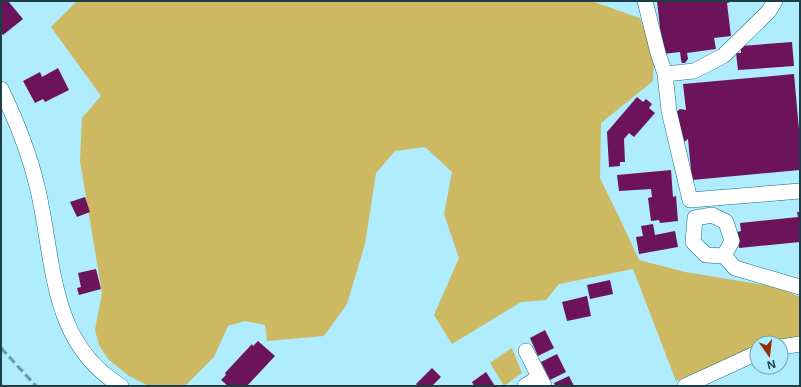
<svg xmlns="http://www.w3.org/2000/svg" width="801" height="387" font-family="'Open Sans',sans-serif">
  <style>
    .green { fill: #ccb961 }
    .building { fill: #6d135c }
    .lines { fill: none; stroke-linecap: round; stroke-linejoin: round }
    .minor-casing { stroke: #1b6f82; stroke-width: 16 }
    .minor { stroke: #fff; stroke-width: 15 }
    .rail { stroke: #6a99a6; stroke-width: 3; stroke-dasharray: 8 4; stroke-linecap: butt }
  </style>
  <rect width="100%" height="100%" fill="#afecfd"/>
  <path class="green" d="M 77,1 L 591,1 L 640,18 L 654,55 L 653,81 L 601,123 L 600,178 L 620,219 L 639,260 L 685,272 L 776,287 L 800,297 L 800,338 L 770,343 L 757,343 L 757,347 L 676,381 L 633,269 L 559,284 L 546,300 L 521,302 L 452,344 L 434,315 L 459,258 L 444,214 L 452,172 L 425,147 L 395,151 L 376,173 L 365,244 L 347,304 L 324,336 L 267,341 L 265,325 L 245,321 L 228,326 L 214,357 L 185,386 L 149,386 L 129,376 L 108,359 L 99,345 L 95,330 L 102,293 L 80,161 L 82,118 L 101,96 L 51,27 Z
    M 512,348 L 522,373 L 504,386 L 490,363 Z"/>
  <path class="building" d="M 1,1 L 8,1 L 23,19 L 3,35 L 1,32 Z
    M 657,1 L 734,1 L 727,3 L 731,36 L 714,38 L 716,49 L 687,53 L 688,59 L 685,63 L 682,63 L 681,60 L 680,52 L 663,54 Z
    M 792,42 L 794,66 L 738,70 L 736,53 L 741,53 L 741,46 Z
    M 58,68 L 69,90 L 45,102 L 43,99 L 35,103 L 23,81 L 40,72 L 42,77 Z
    M 794,74 L 800,141 L 800,170 L 692,180 L 688,139 L 684,142 L 676,112 L 680,109 L 686,110 L 683,84 Z
    M 637,97 L 643,102 L 646,99 L 652,104 L 649,108 L 655,113 L 634,137 L 629,133 L 624,139 L 625,162 L 620,162 L 620,166 L 609,167 L 607,132 Z
    M 671,170 L 673,197 L 676,196 L 678,221 L 660,223 L 659,220 L 651,221 L 648,198 L 652,197 L 651,189 L 619,191 L 617,175 Z
    M 85,197 L 90,212 L 77,217 L 70,202 Z
    M 797,212 L 800,212 L 800,242 L 739,248 L 737,232 L 741,231 L 740,223 L 798,217 Z
    M 653,224 L 655,235 L 675,231 L 678,247 L 639,254 L 636,237 L 643,236 L 641,226 Z
    M 96,269 L 101,289 L 79,295 L 77,288 L 81,287 L 78,273 Z
    M 610,280 L 613,294 L 590,299 L 587,285 Z
    M 587,296 L 591,316 L 567,321 L 562,302 Z
    M 545,330 L 554,348 L 538,356 L 530,338 Z
    M 258,341 L 275,356 L 247,386 L 228,386 L 221,380 L 226,375 L 225,373 L 252,344 L 253,346 Z
    M 557,354 L 566,372 L 550,380 L 541,362 Z
    M 432,368 L 441,377 L 432,386 L 418,386 L 416,384 Z
    M 486,372 L 495,386 L 474,386 L 472,382 Z
    M 569,376 L 574,386 L 555,386 L 554,383 Z"/>
  <g class="lines">
    <g class="minor-casing">
      <path id="minor" d="M 645,1 L 658,53 L 665,74 L 669,111 L 690,200 L 800,191
        M 665,74 L 694,71 L 723,56 L 769,11 L 775,1
        M 1,89 C 16,120 29,152 37,186 C 55,259 48,342 121,386
        M 724,256 L 732,241 L 726,222 L 712,215 L 695,218 L 693,242 L 706,255 L 724,256 L 735,268 L 800,287
        M 781,347 L 800,344
        M 526,351 L 544,386
        M 525,386 L 539,377
        M 685,386 L 757,353"/>
    </g>
    <use href="#minor" class="minor"/>
    <path class="rail" d="M 1,348 L 36,386
      M 1,385 L 2,386"/>
  </g>
  <rect width="801" height="387" fill="none" stroke="#1e3e47" stroke-width="4"/>
  <g transform="translate(769 355) rotate(166)"><circle r="19" fill="#afecfd" stroke="#75a6b4"/>
  <path d="M0-3L7 15L0 10L-7 15Z" fill="#952e0a"/>
  <text y="-6" font-size="11" font-weight="bold" text-anchor="middle" fill="#1e3e47">N</text>
  </g>
</svg>
